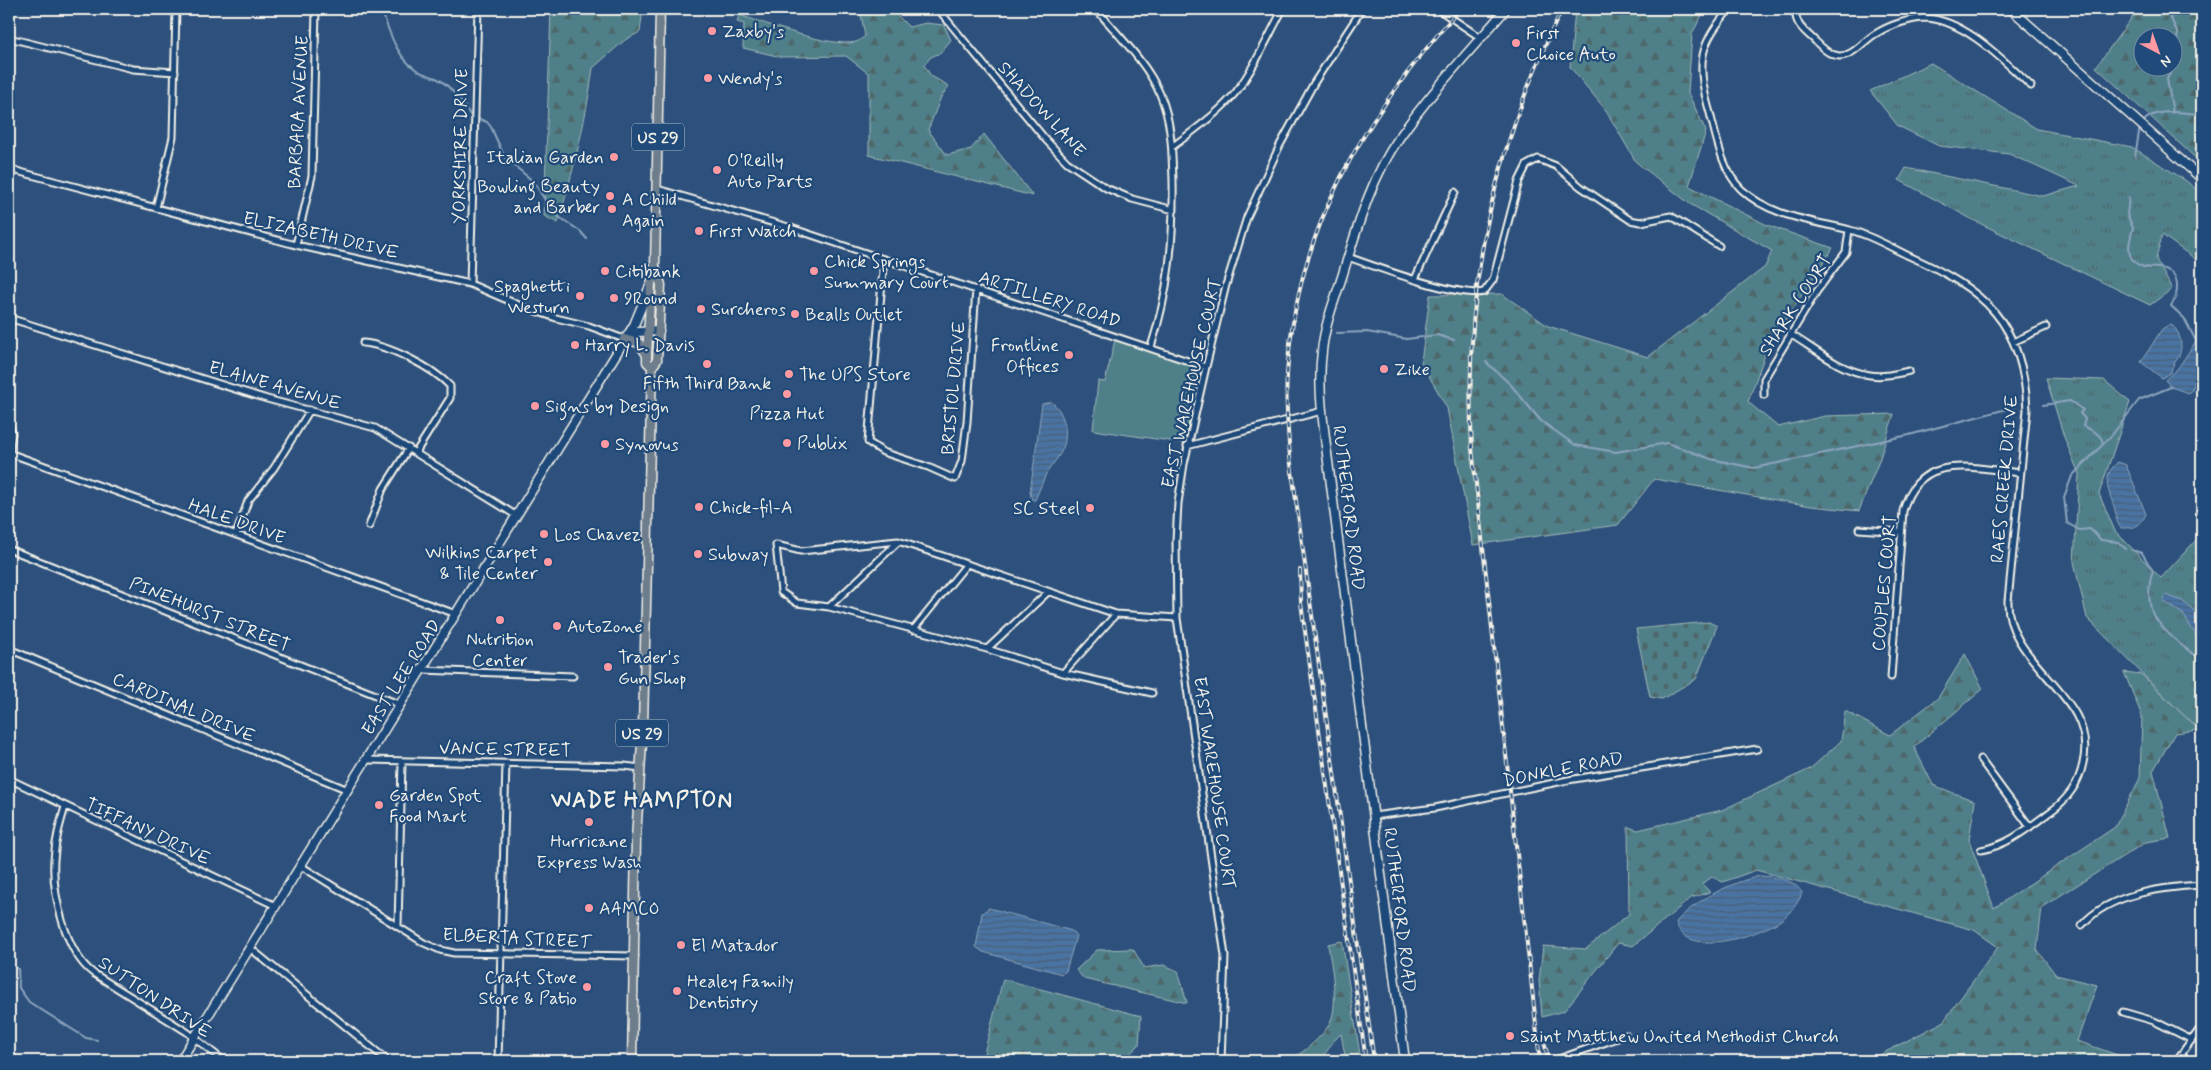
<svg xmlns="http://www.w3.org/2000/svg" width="2211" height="1070" font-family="Mynerve,sans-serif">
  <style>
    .grass { fill: url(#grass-tufts); stroke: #a2b8b9 }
    .forest { fill: url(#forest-firs); stroke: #a2b8b9; fill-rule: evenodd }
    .cemetery { fill: url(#cemetery-stones); stroke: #a2b8b9 }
    .garden { fill: #50808a; stroke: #a2b8b9 }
    .water { fill: url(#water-rules); stroke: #8da5be }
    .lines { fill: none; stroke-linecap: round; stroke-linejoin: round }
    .stream { stroke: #8da5be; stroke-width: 2 }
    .street-casing { stroke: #f4f1e8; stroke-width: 9 }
    .secondary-casing { stroke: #f4f1e8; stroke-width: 11 }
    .primary-casing { stroke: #f4f1e8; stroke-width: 11 }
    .street { stroke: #1f4a7a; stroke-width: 5 }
    .secondary { stroke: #1f4a7a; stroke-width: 8 }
    .primary { stroke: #6d7d8c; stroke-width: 8 }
    .rail-casing { stroke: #f4f1e8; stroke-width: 4 }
    .rail { stroke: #1f4a7a; stroke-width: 2; stroke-dasharray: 5.5; stroke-linecap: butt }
    .poi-dot { fill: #ff9aa2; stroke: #1f4a7a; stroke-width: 2 }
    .labels { text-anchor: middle; stroke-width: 4.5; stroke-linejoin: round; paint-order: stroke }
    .shield { fill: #1f4a7a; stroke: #b4bfc7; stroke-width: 1 }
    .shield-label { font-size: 16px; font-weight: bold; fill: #f4f1e8 }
    .poi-label { font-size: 18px; fill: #f4f1e8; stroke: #1f4a7a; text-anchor: start }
    .street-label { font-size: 18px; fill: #f4f1e8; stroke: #1f4a7a }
    .district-label { font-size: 22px; font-weight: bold; letter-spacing: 1px; fill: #f4f1e8; stroke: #1f4a7a }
  </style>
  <defs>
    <pattern id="grass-tufts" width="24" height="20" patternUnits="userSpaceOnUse" patternTransform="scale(1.25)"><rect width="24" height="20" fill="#50808a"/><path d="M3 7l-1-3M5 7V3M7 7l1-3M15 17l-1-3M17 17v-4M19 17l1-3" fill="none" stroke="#4d676b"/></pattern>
    <pattern id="forest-firs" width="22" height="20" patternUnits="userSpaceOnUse" patternTransform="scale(1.25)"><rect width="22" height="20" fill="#50808a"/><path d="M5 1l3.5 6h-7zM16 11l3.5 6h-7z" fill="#4d676b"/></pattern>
    <pattern id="cemetery-stones" width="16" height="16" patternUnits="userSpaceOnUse" patternTransform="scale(1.25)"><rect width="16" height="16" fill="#50808a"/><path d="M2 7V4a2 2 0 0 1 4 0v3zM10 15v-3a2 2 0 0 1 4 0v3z" fill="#4d676b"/></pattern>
    <pattern id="water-rules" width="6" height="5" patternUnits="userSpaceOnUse" patternTransform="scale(1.25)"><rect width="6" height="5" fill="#4873a2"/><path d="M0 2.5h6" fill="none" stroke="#485e74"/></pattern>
  </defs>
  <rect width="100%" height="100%" fill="#2d517c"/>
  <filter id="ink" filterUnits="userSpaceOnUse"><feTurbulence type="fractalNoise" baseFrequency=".02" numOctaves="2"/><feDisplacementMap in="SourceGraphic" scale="10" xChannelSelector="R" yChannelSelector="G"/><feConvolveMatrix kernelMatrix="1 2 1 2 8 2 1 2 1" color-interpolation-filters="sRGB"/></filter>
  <g filter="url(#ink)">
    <path class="grass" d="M 1931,63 L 2037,129 L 2132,147 L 2185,180 L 2202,194 L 2202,264 L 2162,235 L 2156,259 L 2172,289 L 2150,305 L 1977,222 L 1899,180 L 1906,168 L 2043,196 L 2079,186 L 2009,154 L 1939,146 L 1898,126 L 1870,91 Z
      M 2046,378 L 2104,380 L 2130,402 L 2099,494 L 2115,531 L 2161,578 L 2197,539 L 2202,548 L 2202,729 L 2198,730 L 2087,618 L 2074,562 L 2079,474 L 2064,437 Z"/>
    <path class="forest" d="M 551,9 L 643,9 L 640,32 L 625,40 L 593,68 C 586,121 573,172 558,223 L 544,216 Z
      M 860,9 L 891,9 L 909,27 L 926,23 L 944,25 L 951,40 L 940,53 L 931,57 L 924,65 L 931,76 L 949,86 L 941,97 L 928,130 L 947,155 L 971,149 L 984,134 L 1033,196 L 869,155 L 869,74 L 846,56 L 781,57 L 743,48 L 744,24 L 737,22 L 739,15 C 766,23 830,48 856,42 C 859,41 863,38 865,36 Z
      M 1575,9 L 1699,9 L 1703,13 L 1692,34 L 1688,93 L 1706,131 L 1689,186 L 1767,225 L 1833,248 L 1768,346 L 1748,402 L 1778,427 L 1825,416 L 1894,414 L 1879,461 L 1859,511 L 1811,506 L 1654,479 L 1618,525 L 1473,545 L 1447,408 L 1421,362 L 1430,295 L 1502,294 L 1548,326 L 1648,357 L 1765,267 L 1772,251 L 1690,204 L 1636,162 L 1605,109 L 1570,67 Z
      M 2138,9 L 2202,9 L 2202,164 L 2096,67 ZM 2144,38 L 2174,38 L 2174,68 L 2144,68 Z
      M 1965,654 L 1983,689 L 1914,747 L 1933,785 L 1975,801 L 1969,840 L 1994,908 L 2115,827 L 2140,778 L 2142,716 L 2124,672 L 2141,674 L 2198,729 L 2202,729 L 2202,733 L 2198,730 L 2175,733 L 2153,771 L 2170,838 L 2146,842 L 2042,907 L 2037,950 L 2056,975 L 2097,985 L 2077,1041 L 2129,1059 L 2128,1061 L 1868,1061 L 1943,1022 L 1998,947 L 1974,930 L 1756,870 L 1723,882 L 1712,877 L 1702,884 L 1710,892 L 1691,898 L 1633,946 L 1618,943 L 1564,1011 L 1542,1017 L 1539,981 L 1543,946 L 1586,949 L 1629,914 L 1628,827 L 1638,830 L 1722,810 L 1810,769 L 1841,741 L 1845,711 L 1890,735 L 1938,698 Z
      M 1342,941 L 1361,1061 L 1346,1061 L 1341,1034 C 1331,1041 1327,1056 1316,1061 C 1309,1064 1296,1061 1288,1061 C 1302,1054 1327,1034 1332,1018 C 1338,995 1331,966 1328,944 Z
      M 1133,949 L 1144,968 L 1164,965 L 1178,971 L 1187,1003 L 1084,979 L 1076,970 L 1097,950 Z
      M 1003,979 L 1141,1016 L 1139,1045 L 1122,1061 L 982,1061 Z"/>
    <path class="cemetery" d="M 1709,622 L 1717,626 L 1696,679 L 1662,699 L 1650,697 L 1636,629 Z"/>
    <path class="garden" d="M 1115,340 L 1201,361 L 1199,384 L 1184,443 L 1093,430 L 1098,381 L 1105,382 Z"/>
    <path class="water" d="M 2170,324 C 2179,329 2183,343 2180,353 C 2178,360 2172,364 2171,372 L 2162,378 L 2141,362 L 2162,329 Z
      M 2196,341 L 2201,364 L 2192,390 L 2188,393 L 2171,387 L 2165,380 L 2178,368 Z
      M 1051,402 C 1064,410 1069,433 1063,448 C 1059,458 1051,465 1046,474 C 1042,483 1039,491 1035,500 L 1032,500 L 1030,492 L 1042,404 Z
      M 2118,462 L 2126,465 L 2146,514 C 2140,527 2135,528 2121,528 C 2115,521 2117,518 2115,510 C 2110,492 2099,478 2118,462 Z
      M 2166,595 L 2182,601 L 2202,617 L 2202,646 L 2183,614 L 2163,601 Z
      M 1760,876 C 1774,877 1795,879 1802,893 C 1798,904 1790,913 1781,920 C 1761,934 1685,961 1676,922 C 1697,899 1730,883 1760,876 Z
      M 989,908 L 1072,931 L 1076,936 L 1066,971 L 1062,974 L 983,952 L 976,947 L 982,913 Z"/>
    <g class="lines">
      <path class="stream" d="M 381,9 C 389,30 395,54 414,68 C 422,75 430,75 438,79 C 449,84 465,106 471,116
        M 2166,9 L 2178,33 L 2174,58
        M 2173,113 L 2167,79 L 2173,68
        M 479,119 L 487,122 L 491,127 L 505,158 L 534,182 L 553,213 L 580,231 L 587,239
        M 2143,122 C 2156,106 2184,114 2202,114
        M 2135,157 L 2140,126
        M 2129,198 L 2127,214 L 2133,228 C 2129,242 2124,259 2141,266 C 2147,269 2155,267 2161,268 C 2182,272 2179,293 2171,306 L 2184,318 L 2196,341
        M 1336,333 L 1367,332 L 1407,339 L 1437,335 L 1454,340
        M 1486,362 L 1511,385 L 1541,421 L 1575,445 L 1616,452 L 1667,443 L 1711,459 L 1754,468 L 1909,435 L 2014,407
        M 2043,405 L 2070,401 L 2083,410 L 2080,413 L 2085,419 L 2083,426 C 2091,430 2101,433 2103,443
        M 2126,549 L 2118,542 L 2101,540 L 2090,529 L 2079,530 L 2067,523 L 2064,497 L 2072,476 L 2112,435 L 2139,400 L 2171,387
        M 2132,550 L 2142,553 L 2153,571 C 2148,583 2147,608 2156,619 C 2167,635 2187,650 2202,660
        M 9,962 L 18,969 L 19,988 L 29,1002 L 86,1038 L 97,1040"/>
      <g class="street-casing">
        <path id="street" d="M 938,9 L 1046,140 L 1067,162 L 1106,188 L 1132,199 L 1174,210
          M 1096,9 C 1118,35 1147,63 1160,94 C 1172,122 1172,152 1173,181 C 1174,239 1169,292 1151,347
          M 1438,9 L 1481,38
          M 1730,9 C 1700,42 1696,63 1708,106 C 1716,133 1720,168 1741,189 C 1770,217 1814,221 1850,230 C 1870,235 1890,247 1909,256 C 1984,289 2024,323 2027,410 L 2008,601 C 2006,666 2099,695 2083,763 C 2079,784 2067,800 2050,812 C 2028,828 2009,845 1981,850
          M 1796,9 C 1794,22 1802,29 1811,37 C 1819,44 1827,55 1839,56 C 1853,57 1865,39 1877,33 C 1890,25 1909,19 1924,18 C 1963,18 2004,61 2031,86
          M 1924,9 L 1924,18
          M 9,38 L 133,69 L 175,72
          M 1172,147 C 1194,130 1218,114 1236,92 C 1255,67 1268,37 1283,9
          M 9,169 L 296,245 L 470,284 L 521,306 L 556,318 L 589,326 L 624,339
          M 657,189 L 788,227 L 1206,367
          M 156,208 L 173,137 L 176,9
          M 296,245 L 312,176 L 316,9
          M 1348,257 C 1376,267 1459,298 1484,292 L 1493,280 L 1519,181 L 1527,165 L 1538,159 L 1556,166 L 1581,187 L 1630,220 L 1641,222 L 1671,216 L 1719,246
          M 884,259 L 868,442 L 883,452 L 928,467 L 955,479 L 962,461 L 967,422 L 976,289
          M 1415,279 L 1455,192
          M 470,284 L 478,9
          M 9,318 L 267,399 L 375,428 L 517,516
          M 1790,334 C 1815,349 1840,371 1870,375 C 1883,377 1896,374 1909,371
          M 2013,342 L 2046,327
          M 363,343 C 388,345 432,367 450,386 L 450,398 L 416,452
          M 1764,395 L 1764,379 L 1817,291 L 1846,252 L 1849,230
          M 9,421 L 12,433 L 9,453
          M 1187,446 L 1322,411
          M 9,453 L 456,614
          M 369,526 L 383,489 L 409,448
          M 1859,529 L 1901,532
          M 236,535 L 248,501 L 274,468 L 310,410
          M 9,549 L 401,705
          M 829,607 L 898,542
          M 913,630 L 966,565
          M 9,649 L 348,790
          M 987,649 L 1048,592
          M 423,670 L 573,676
          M 1063,673 L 1116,614
          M 1891,677 L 1903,511 C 1919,451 1973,468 2020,473
          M 1152,693 L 1063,673 L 987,649 L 829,607 L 797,603 L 781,592 L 776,545 L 801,551 L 898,541 L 1116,614 L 1177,618
          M 1980,759 L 2030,827
          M 368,760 L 624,766 L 641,768
          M 9,779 L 276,906
          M 65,807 C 60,824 55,841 54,860 C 52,893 65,952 93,973 L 187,1032 L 224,1061
          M 1373,816 L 1435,808 L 1568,780 L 1757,749
          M 301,866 L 424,943 L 440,950 L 454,953 L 635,956
          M 2082,925 C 2110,893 2163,887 2202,885
          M 398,926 L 402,761
          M 250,948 L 388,1061
          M 2123,1012 L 2154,1021 L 2192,1040
          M 9,1056 L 17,1061
          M 498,1061 L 506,763
          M 1221,1061 L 1225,956 L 1177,618 L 1176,541 L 1178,503 L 1184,464 L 1206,367 L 1226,285 L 1247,217 L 1280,145 L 1314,83 L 1362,9
          M 1553,1061 L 1626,1035
          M 2176,1061 L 2202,1026"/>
      </g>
      <g class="secondary-casing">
        <path id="secondary" d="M 2011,9 L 2202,179
          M 625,338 L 638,332 L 659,331
          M 180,1061 L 634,325 L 650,286
          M 1405,1061 L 1326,446 C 1322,414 1318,383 1322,351 C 1325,321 1337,295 1345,267 C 1359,222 1372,177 1399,138 C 1431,92 1470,51 1506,9"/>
      </g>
      <g class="primary-casing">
        <path id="primary" d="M 624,339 L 639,343 L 647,355
          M 652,367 L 657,360 L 661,285 L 655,266
          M 632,1061 L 636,839 L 643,726 L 651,404 L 652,367 L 647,362 L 647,355 L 651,284 L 655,266 L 660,9"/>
      </g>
      <use href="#street" class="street"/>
      <use href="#secondary" class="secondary"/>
      <use href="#primary" class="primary"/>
      <g class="rail-casing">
        <path id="rail" d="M 1300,570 L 1301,603 L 1366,1061
          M 1543,1038 L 1549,1061
          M 1374,1061 L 1290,457 C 1288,430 1285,401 1287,374 C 1297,226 1364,117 1460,9
          M 1540,1061 L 1472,448 C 1463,287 1492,154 1562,9"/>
      </g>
      <use href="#rail" class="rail"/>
    </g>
  </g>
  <g class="poi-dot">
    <circle cx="712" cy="31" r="5"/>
    <circle cx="1516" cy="43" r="5"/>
    <circle cx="708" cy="78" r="5"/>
    <circle cx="614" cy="157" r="5"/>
    <circle cx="717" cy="170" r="5"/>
    <circle cx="610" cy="196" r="5"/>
    <circle cx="612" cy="209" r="5"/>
    <circle cx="699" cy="231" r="5"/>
    <circle cx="605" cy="271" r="5"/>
    <circle cx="814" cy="271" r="5"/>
    <circle cx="580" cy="296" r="5"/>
    <circle cx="614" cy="298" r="5"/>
    <circle cx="701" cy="309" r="5"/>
    <circle cx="795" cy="314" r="5"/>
    <circle cx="575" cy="345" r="5"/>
    <circle cx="1069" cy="355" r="5"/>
    <circle cx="707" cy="364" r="5"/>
    <circle cx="1384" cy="369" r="5"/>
    <circle cx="789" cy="374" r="5"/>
    <circle cx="787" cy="394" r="5"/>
    <circle cx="535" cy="406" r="5"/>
    <circle cx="787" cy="443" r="5"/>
    <circle cx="605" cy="444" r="5"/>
    <circle cx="699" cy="507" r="5"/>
    <circle cx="1090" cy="508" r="5"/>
    <circle cx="544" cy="534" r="5"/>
    <circle cx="698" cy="554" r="5"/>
    <circle cx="548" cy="562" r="5"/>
    <circle cx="500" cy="620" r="5"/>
    <circle cx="557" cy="626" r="5"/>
    <circle cx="608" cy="667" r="5"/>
    <circle cx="379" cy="805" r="5"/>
    <circle cx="589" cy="822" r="5"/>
    <circle cx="589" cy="908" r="5"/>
    <circle cx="681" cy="945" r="5"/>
    <circle cx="587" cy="987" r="5"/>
    <circle cx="677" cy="991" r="5"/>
    <circle cx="1510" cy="1036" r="5"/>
  </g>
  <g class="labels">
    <g class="shield">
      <rect x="632" y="123.5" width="52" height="27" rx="4"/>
      <rect x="616" y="719.5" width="52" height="27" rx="4"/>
    </g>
    <g class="shield-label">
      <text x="658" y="143">US 29</text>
      <text x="642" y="739">US 29</text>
    </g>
    <g class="poi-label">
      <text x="722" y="37">Zaxby's</text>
      <text x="1526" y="39">First<tspan x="1526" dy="21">Choice Auto</tspan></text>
      <text x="718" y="84">Wendy's</text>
      <text x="604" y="163" text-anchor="end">Italian Garden</text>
      <text x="727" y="166">O'Reilly<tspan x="727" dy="21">Auto Parts</tspan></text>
      <text x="600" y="192" text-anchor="end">Bowling Beauty<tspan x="600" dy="21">and Barber</tspan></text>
      <text x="622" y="205">A Child<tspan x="622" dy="21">Again</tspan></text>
      <text x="709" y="237">First Watch</text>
      <text x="824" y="267">Chick Springs<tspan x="824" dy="21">Summary Court</tspan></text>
      <text x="615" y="277">Citibank</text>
      <text x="570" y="292" text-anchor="end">Spaghetti<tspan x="570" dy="21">Westurn</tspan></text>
      <text x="624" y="304">9Round</text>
      <text x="711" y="315">Surcheros</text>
      <text x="805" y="320">Bealls Outlet</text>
      <text x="585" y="351">Harry L. Davis</text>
      <text x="1059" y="351" text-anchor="end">Frontline<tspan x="1059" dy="21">Offices</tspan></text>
      <text x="1394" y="375">Zike</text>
      <text x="799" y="380">The UPS Store</text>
      <text x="707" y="389" text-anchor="middle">Fifth Third Bank</text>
      <text x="545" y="412">Signs by Design</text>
      <text x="787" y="419" text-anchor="middle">Pizza Hut</text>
      <text x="797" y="449">Publix</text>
      <text x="615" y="450">Synovus</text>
      <text x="709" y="513">Chick-fil-A</text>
      <text x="1080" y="514" text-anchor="end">SC Steel</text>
      <text x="554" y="540">Los Chavez</text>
      <text x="538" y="558" text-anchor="end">Wilkins Carpet<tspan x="538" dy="21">&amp; Tile Center</tspan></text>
      <text x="708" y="560">Subway</text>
      <text x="567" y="632">AutoZone</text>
      <text x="500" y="645" text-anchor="middle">Nutrition<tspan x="500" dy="21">Center</tspan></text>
      <text x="618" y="663">Trader's<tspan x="618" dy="21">Gun Shop</tspan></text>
      <text x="389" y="801">Garden Spot<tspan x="389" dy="21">Food Mart</tspan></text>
      <text x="589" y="847" text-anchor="middle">Hurricane<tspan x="589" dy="21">Express Wash</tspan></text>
      <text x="599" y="914">AAMCO</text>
      <text x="691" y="951">El Matador</text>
      <text x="577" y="983" text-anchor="end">Craft Stove<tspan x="577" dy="21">Store &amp; Patio</tspan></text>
      <text x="687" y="987">Healey Family<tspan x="687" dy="21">Dentistry</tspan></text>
      <text x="1520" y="1042">Saint Matthew United Methodist Church</text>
    </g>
    <g class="street-label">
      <text transform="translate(1042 109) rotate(48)" y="6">SHADOW LANE</text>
      <text transform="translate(298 112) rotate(-87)" y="6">BARBARA AVENUE</text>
      <text transform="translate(460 146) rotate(-89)" y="6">YORKSHIRE DRIVE</text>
      <text transform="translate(321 235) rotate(13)" y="6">ELIZABETH DRIVE</text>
      <text transform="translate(1050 299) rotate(18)" y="6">ARTILLERY ROAD</text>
      <text transform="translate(1795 305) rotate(-57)" y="6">SHARK COURT</text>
      <text transform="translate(1191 383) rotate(-77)" y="6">EAST WAREHOUSE COURT</text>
      <text transform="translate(275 385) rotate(16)" y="6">ELAINE AVENUE</text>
      <text transform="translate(953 388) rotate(-85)" y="6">BRISTOL DRIVE</text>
      <text transform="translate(2004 479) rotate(-85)" y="6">RAES CREEK DRIVE</text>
      <text transform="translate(1349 508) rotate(83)" y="6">RUTHERFORD ROAD</text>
      <text transform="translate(237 521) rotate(20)" y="6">HALE DRIVE</text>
      <text transform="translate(1884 583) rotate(-85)" y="6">COUPLES COURT</text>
      <text transform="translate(210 614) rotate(22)" y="6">PINEHURST STREET</text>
      <text transform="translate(401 677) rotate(-58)" y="6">EAST LEE ROAD</text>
      <text transform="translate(184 707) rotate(23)" y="6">CARDINAL DRIVE</text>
      <text transform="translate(505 749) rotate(1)" y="6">VANCE STREET</text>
      <text transform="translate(1563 769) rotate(-11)" y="6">DONKLE ROAD</text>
      <text transform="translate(1215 783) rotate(82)" y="6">EAST WAREHOUSE COURT</text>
      <text transform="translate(148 831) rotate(25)" y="6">TIFFANY DRIVE</text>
      <text transform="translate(1400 910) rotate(83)" y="6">RUTHERFORD ROAD</text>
      <text transform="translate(517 938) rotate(3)" y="6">ELBERTA STREET</text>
      <text transform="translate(155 997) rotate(34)" y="6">SUTTON DRIVE</text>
    </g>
    <g class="district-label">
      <text x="642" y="807">WADE HAMPTON</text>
    </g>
  </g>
  <rect width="2211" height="1070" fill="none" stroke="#1f4a7a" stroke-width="30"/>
  <rect x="15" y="15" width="2181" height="1040" fill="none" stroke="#f4f1e8" stroke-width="2" filter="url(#ink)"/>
  <g transform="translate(2158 52) rotate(139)"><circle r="24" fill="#1f4a7a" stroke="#748da6"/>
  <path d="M0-4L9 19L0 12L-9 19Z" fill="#ff9aa2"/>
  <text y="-8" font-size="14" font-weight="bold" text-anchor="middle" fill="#f4f1e8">N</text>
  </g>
</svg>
